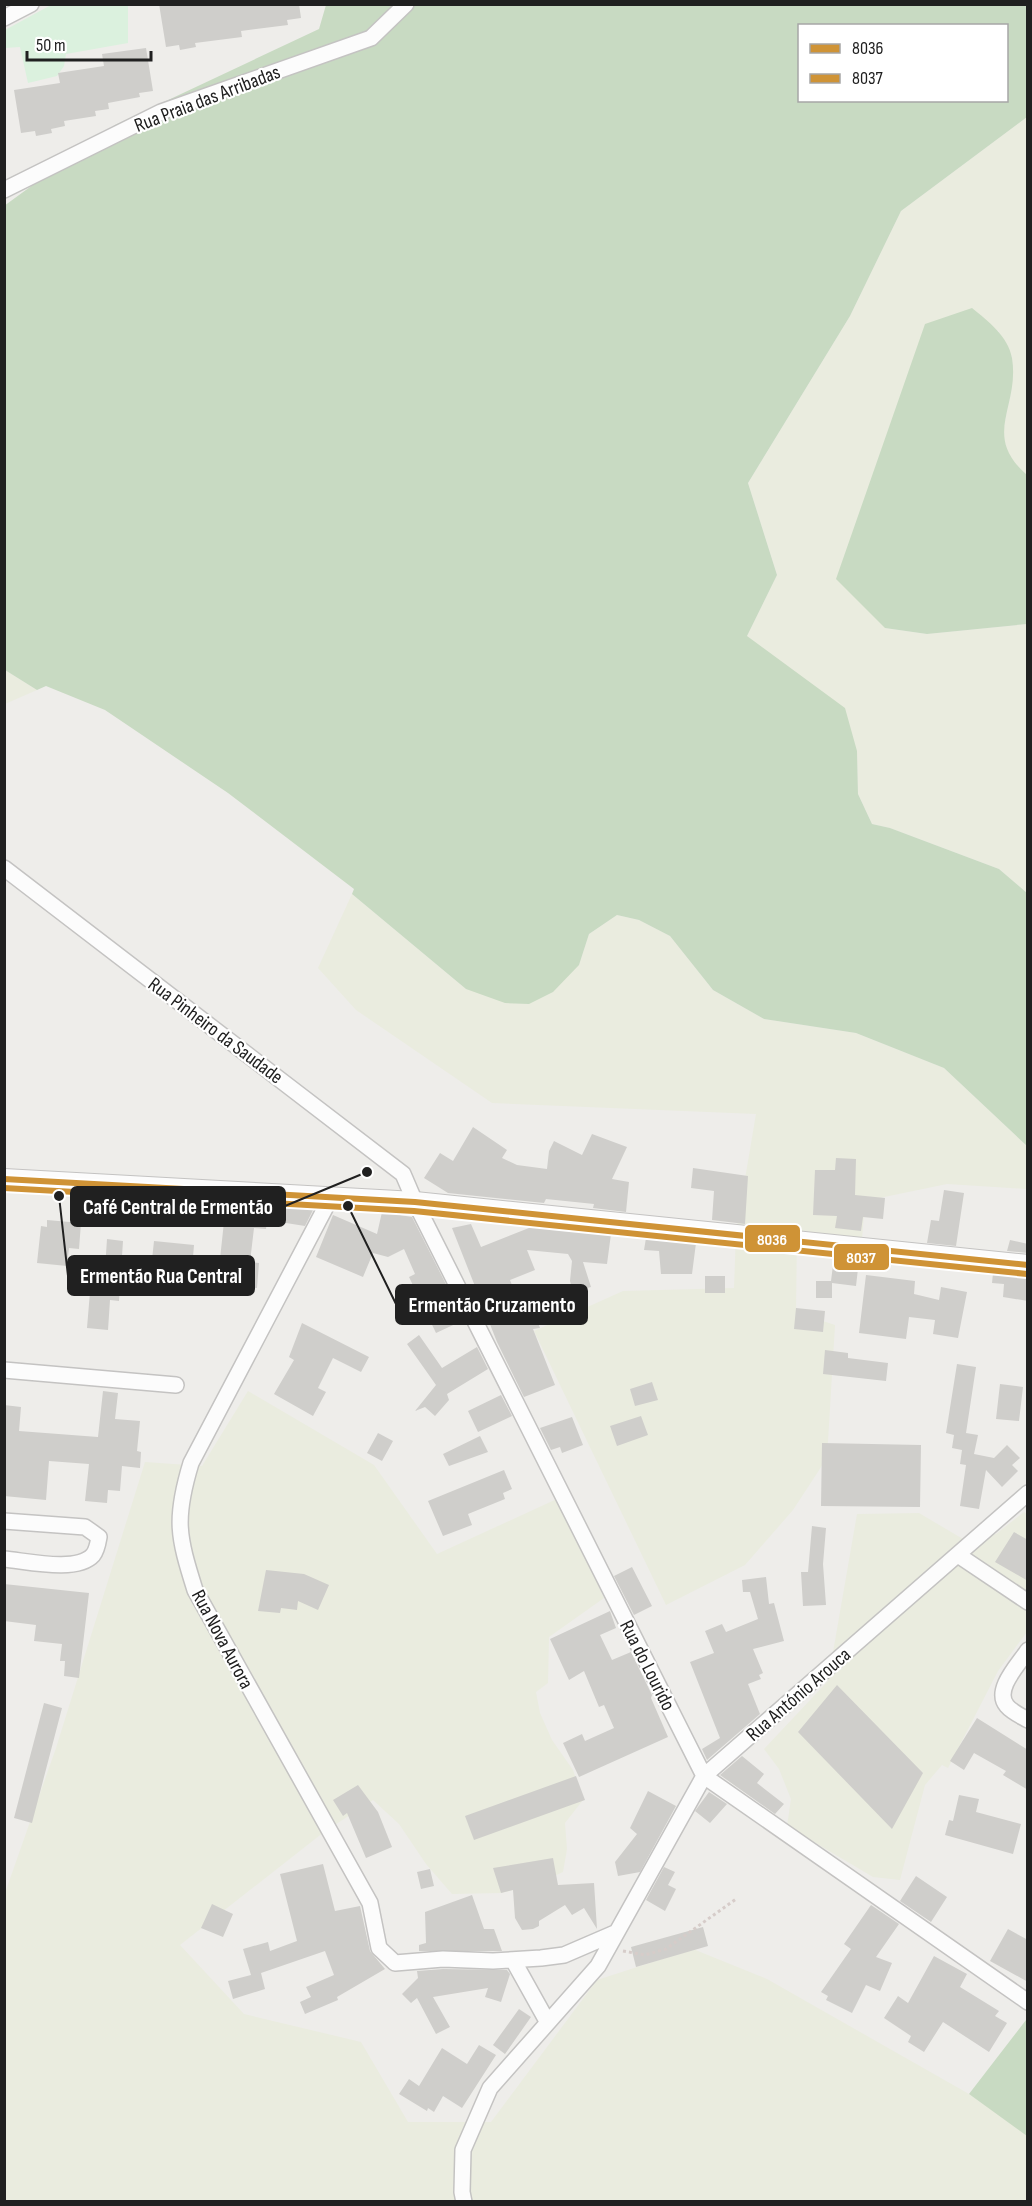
<svg xmlns="http://www.w3.org/2000/svg" width="1032" height="2206" font-family="'Sofia Sans Condensed',sans-serif">
  <style>
    .farmland { fill: #eaecdf }
    .forest { fill: #c8dac2; fill-rule: evenodd }
    .park { fill: #dbf1de }
    .building { fill: #cfcecb }
    .lines { fill: none; stroke-linecap: round; stroke-linejoin: round }
    .minor-casing { stroke: #c4c3c2; stroke-width: 18 }
    .tertiary-casing { stroke: #c4c3c2; stroke-width: 22 }
    .path { stroke: #d6ccc9; stroke-width: 3; stroke-dasharray: 3 3; stroke-linecap: butt }
    .minor { stroke: #fcfcfc; stroke-width: 15 }
    .tertiary { stroke: #fcfcfc; stroke-width: 20 }
    .bus-1-casing { stroke: #fff; stroke-width: 10 }
    .bus-2-casing { stroke: #fff; stroke-width: 10 }
    .bus-1 { stroke: #cf9336; stroke-width: 6 }
    .bus-2 { stroke: #cf9336; stroke-width: 6 }
    .labels { text-anchor: middle; stroke-width: 4.5; stroke-linejoin: round; paint-order: stroke }
    .street-label { font-size: 20px; fill: #202020; stroke: #fff }
    .leader { fill: none; stroke: #202020; stroke-width: 2 }
    .callout-dot { fill: #202020; stroke: #fff; stroke-width: 2 }
    .callout { fill: #202020; stroke: #202020; stroke-width: 2 }
    .callout-label { font-size: 21px; text-anchor: middle; font-weight: bold; fill: #fff }
    .line-badge { stroke: #fff; stroke-width: 2 }
    .badge-label { font-size: 16px; text-anchor: middle; font-weight: bold; fill: #fff }
  </style>
  <rect width="100%" height="100%" fill="#eeedea"/>
  <path class="farmland" d="M 1027,117 L 1027,475 L 1011,461 L 1002,436 L 1012,388 L 1012,357 L 998,330 L 885,628 L 927,634 L 1027,624 L 1027,893 L 999,869 L 890,828 L 872,824 L 858,794 L 857,751 L 747,636 L 777,575 L 748,483 L 850,316 L 901,211 Z
    M 5,670 L 37,690 L 5,704 Z
    M 352,894 L 466,989 L 579,965 L 589,934 L 617,915 L 639,920 L 670,936 L 713,990 L 764,1019 L 856,1033 L 944,1068 L 1027,1146 L 1027,1189 L 947,1184 L 865,1201 L 862,1239 L 797,1233 L 796,1312 L 835,1325 L 827,1458 L 793,1510 L 745,1565 L 666,1605 L 534,1331 L 623,1291 L 734,1288 L 736,1232 L 756,1114 L 492,1103 L 356,1010 L 318,968 Z
    M 248,1391 L 374,1465 L 437,1554 L 559,1498 L 604,1598 L 549,1637 L 548,1683 L 536,1692 L 540,1713 L 552,1740 L 573,1770 L 583,1800 L 565,1823 L 567,1849 L 563,1872 L 537,1884 L 501,1893 L 452,1894 L 426,1864 L 399,1824 L 373,1800 L 324,1832 L 180,1945 L 244,2014 L 361,2042 L 408,2122 L 491,2122 L 597,1980 L 693,1949 L 767,1979 L 969,2094 L 1023,2132 L 1027,2136 L 1027,2201 L 5,2202 L 5,1893 L 56,1748 L 145,1462 L 202,1466 Z
    M 1024,1512 L 1027,1514 L 1027,1632 L 998,1671 L 948,1768 L 942,1765 L 925,1785 L 900,1880 L 873,1877 L 787,1826 L 791,1799 L 779,1769 L 764,1749 L 828,1681 L 857,1514 L 919,1513 L 963,1539 L 996,1534 Z"/>
  <path class="forest" d="M 326,5 L 1027,5 L 1027,117 L 901,211 L 850,316 L 748,483 L 777,575 L 747,636 L 845,708 L 857,751 L 858,794 L 872,824 L 890,828 L 999,869 L 1027,893 L 1027,1146 L 944,1068 L 856,1033 L 764,1019 L 713,990 L 670,936 L 639,920 L 617,915 L 589,934 L 579,965 L 553,992 L 529,1004 L 505,1003 L 466,989 L 352,894 L 354,889 L 228,793 L 105,710 L 46,686 L 37,690 L 5,670 L 4,206 L 115,125 L 319,29 ZM 800,26 L 1006,26 L 1006,100 L 800,100 Z
    M 972,308 C 988,321 1008,336 1012,358 C 1020,408 981,435 1027,475 L 1027,624 L 927,634 L 885,628 L 836,579 L 925,324 Z
    M 1026,2020 L 1028,2021 L 1027,2136 L 969,2094 Z"/>
  <path class="park" d="M 51,5 L 128,5 L 128,43 L 66,54 L 64,66 L 57,76 L 28,83 L 20,47 L 5,48 L 5,30 Z"/>
  <path class="building" d="M 159,4 L 299,4 L 301,18 L 287,20 L 288,25 L 241,31 L 242,37 L 195,43 L 196,47 L 180,50 L 179,45 L 166,47 Z
    M 146,48 L 153,91 L 139,93 L 140,97 L 108,103 L 109,109 L 95,111 L 96,116 L 64,121 L 65,126 L 51,129 L 52,133 L 36,136 L 35,131 L 21,133 L 14,90 L 60,83 L 58,73 L 104,66 L 102,54 Z
    M 473,1127 L 507,1150 L 502,1158 L 517,1165 L 547,1169 L 549,1151 L 554,1141 L 582,1155 L 592,1134 L 627,1147 L 612,1179 L 629,1182 L 626,1212 L 593,1208 L 594,1204 L 546,1199 L 544,1203 L 448,1193 L 424,1178 L 440,1153 L 453,1161 Z
    M 836,1158 L 856,1159 L 855,1195 L 885,1198 L 883,1219 L 863,1217 L 861,1231 L 835,1228 L 837,1216 L 813,1215 L 815,1170 L 835,1170 Z
    M 693,1168 L 748,1176 L 745,1224 L 712,1220 L 714,1191 L 691,1188 Z
    M 944,1190 L 964,1193 L 956,1246 L 927,1243 L 931,1220 L 939,1221 Z
    M 226,1203 L 314,1208 L 305,1226 L 267,1220 L 266,1229 L 254,1228 L 250,1262 L 259,1263 L 257,1288 L 208,1283 L 209,1274 L 151,1269 L 154,1241 L 194,1245 L 193,1257 L 220,1259 Z
    M 382,1212 L 412,1217 L 464,1320 L 436,1333 L 409,1277 L 415,1274 L 404,1249 L 388,1257 L 373,1253 L 363,1277 L 316,1257 L 333,1215 L 377,1234 Z
    M 47,1220 L 81,1223 L 79,1249 L 69,1248 L 67,1266 L 37,1263 L 41,1226 L 47,1227 Z
    M 471,1224 L 481,1247 L 534,1226 L 611,1234 L 607,1264 L 583,1262 L 591,1287 L 573,1292 L 570,1281 L 572,1261 L 568,1254 L 527,1250 L 535,1270 L 510,1280 L 524,1316 L 535,1315 L 540,1328 L 533,1329 L 555,1385 L 524,1397 L 497,1342 L 452,1228 Z
    M 646,1238 L 696,1243 L 692,1274 L 661,1274 L 659,1251 L 644,1250 Z
    M 107,1239 L 123,1241 L 119,1301 L 110,1300 L 108,1330 L 87,1328 L 92,1268 L 105,1269 Z
    M 1010,1240 L 1028,1244 L 1028,1253 L 1007,1251 Z
    M 834,1257 L 859,1260 L 856,1286 L 832,1283 L 832,1298 L 816,1298 L 816,1281 L 831,1281 Z
    M 993,1273 L 1028,1277 L 1028,1301 L 1003,1297 L 1004,1284 L 992,1283 Z
    M 866,1275 L 915,1281 L 914,1294 L 939,1300 L 941,1287 L 967,1292 L 958,1338 L 933,1334 L 935,1320 L 909,1317 L 906,1339 L 859,1333 Z
    M 705,1276 L 725,1276 L 725,1293 L 705,1293 Z
    M 796,1308 L 825,1311 L 823,1332 L 794,1329 Z
    M 302,1323 L 369,1357 L 361,1372 L 333,1358 L 318,1388 L 326,1392 L 313,1416 L 274,1394 L 294,1360 L 289,1357 Z
    M 419,1335 L 442,1368 L 477,1347 L 488,1369 L 447,1394 L 449,1400 L 435,1416 L 425,1407 L 415,1411 L 436,1385 L 407,1344 Z
    M 825,1350 L 848,1353 L 848,1358 L 888,1363 L 886,1381 L 823,1374 Z
    M 957,1364 L 976,1367 L 966,1433 L 978,1435 L 974,1454 L 994,1458 L 1007,1445 L 1020,1458 L 1012,1465 L 1018,1471 L 1002,1487 L 986,1470 L 979,1509 L 960,1506 L 966,1465 L 960,1464 L 962,1450 L 952,1448 L 954,1435 L 946,1433 Z
    M 652,1382 L 658,1400 L 635,1406 L 630,1389 Z
    M 1000,1384 L 1023,1387 L 1019,1421 L 996,1419 Z
    M 103,1391 L 118,1393 L 115,1419 L 140,1421 L 137,1451 L 141,1452 L 140,1468 L 122,1466 L 120,1491 L 108,1490 L 107,1503 L 85,1501 L 89,1464 L 49,1461 L 46,1500 L 4,1496 L 4,1405 L 21,1407 L 19,1431 L 98,1437 Z
    M 501,1395 L 512,1416 L 478,1432 L 468,1411 Z
    M 641,1416 L 648,1435 L 617,1446 L 610,1426 Z
    M 572,1417 L 583,1445 L 562,1453 L 560,1447 L 551,1450 L 540,1428 Z
    M 378,1433 L 393,1441 L 382,1461 L 367,1453 Z
    M 480,1436 L 488,1452 L 449,1466 L 443,1454 Z
    M 822,1443 L 921,1445 L 920,1507 L 821,1506 Z
    M 504,1470 L 512,1489 L 503,1493 L 505,1499 L 468,1514 L 472,1525 L 443,1536 L 428,1501 Z
    M 812,1526 L 826,1528 L 823,1564 L 826,1605 L 803,1606 L 801,1572 L 808,1572 Z
    M 1014,1532 L 1028,1540 L 1028,1581 L 995,1562 Z
    M 632,1567 L 652,1606 L 634,1615 L 614,1576 Z
    M 266,1570 L 304,1574 L 329,1585 L 318,1610 L 298,1601 L 297,1610 L 281,1608 L 280,1613 L 258,1611 Z
    M 766,1577 L 769,1604 L 774,1603 L 784,1641 L 753,1649 L 763,1673 L 759,1675 L 761,1679 L 748,1684 L 760,1714 L 707,1760 L 702,1749 L 720,1738 L 690,1662 L 714,1653 L 705,1631 L 722,1624 L 726,1632 L 758,1619 L 750,1592 L 743,1592 L 742,1580 Z
    M 4,1584 L 89,1593 L 79,1678 L 64,1676 L 65,1661 L 60,1661 L 62,1644 L 34,1641 L 36,1625 L 4,1621 Z
    M 610,1611 L 616,1628 L 600,1635 L 612,1660 L 631,1652 L 652,1695 L 651,1698 L 668,1737 L 579,1777 L 563,1743 L 582,1734 L 585,1741 L 614,1728 L 604,1705 L 599,1707 L 584,1671 L 569,1680 L 550,1639 Z
    M 837,1685 L 923,1773 L 892,1829 L 798,1732 Z
    M 44,1703 L 62,1708 L 32,1823 L 14,1818 Z
    M 977,1718 L 1028,1750 L 1028,1790 L 1003,1775 L 1006,1771 L 974,1753 L 964,1770 L 950,1761 Z
    M 742,1756 L 764,1774 L 757,1783 L 784,1804 L 775,1814 L 720,1775 Z
    M 576,1776 L 585,1800 L 474,1840 L 465,1816 Z
    M 358,1785 L 378,1812 L 392,1847 L 366,1858 L 347,1813 L 343,1816 L 333,1800 Z
    M 648,1791 L 676,1806 L 640,1872 L 618,1876 L 615,1862 L 637,1834 L 630,1828 Z
    M 709,1792 L 727,1804 L 710,1823 L 695,1811 Z
    M 959,1795 L 979,1799 L 976,1812 L 1021,1824 L 1013,1854 L 945,1835 L 949,1820 L 953,1821 Z
    M 553,1858 L 558,1885 L 594,1883 L 597,1929 L 584,1908 L 572,1915 L 565,1905 L 539,1921 L 539,1926 L 533,1929 L 522,1930 L 515,1918 L 513,1890 L 501,1893 L 493,1868 Z
    M 323,1864 L 335,1911 L 360,1906 L 370,1951 L 385,1969 L 337,1997 L 338,2000 L 305,2014 L 300,2002 L 311,1997 L 306,1987 L 334,1975 L 325,1951 L 261,1973 L 265,1989 L 233,1999 L 228,1981 L 251,1975 L 243,1949 L 268,1942 L 270,1951 L 297,1941 L 280,1874 Z
    M 664,1867 L 675,1872 L 668,1885 L 676,1889 L 665,1911 L 646,1900 Z
    M 430,1869 L 434,1886 L 421,1889 L 417,1872 Z
    M 916,1876 L 947,1897 L 931,1922 L 900,1901 Z
    M 472,1895 L 484,1929 L 494,1929 L 502,1951 L 419,1951 L 419,1945 L 426,1943 L 425,1912 Z
    M 212,1904 L 233,1914 L 223,1937 L 201,1928 Z
    M 871,1905 L 899,1924 L 876,1957 L 892,1963 L 880,1991 L 866,1985 L 852,2013 L 826,2000 L 828,1996 L 821,1992 L 851,1949 L 844,1944 Z
    M 703,1927 L 708,1946 L 636,1967 L 631,1947 Z
    M 1008,1929 L 1028,1940 L 1028,1982 L 990,1961 Z
    M 934,1956 L 967,1974 L 960,1987 L 999,2011 L 995,2016 L 1007,2023 L 989,2052 L 943,2022 L 924,2052 L 908,2042 L 911,2036 L 884,2018 L 898,1996 L 908,2003 Z
    M 443,1969 L 507,1970 L 510,1974 L 501,2002 L 485,1997 L 488,1988 L 433,1997 L 450,2027 L 436,2034 L 417,1998 L 411,2003 L 402,1994 L 418,1978 L 417,1971 Z
    M 519,2009 L 531,2017 L 505,2054 L 493,2045 Z
    M 479,2045 L 496,2055 L 462,2108 L 443,2096 L 434,2112 L 428,2108 L 427,2111 L 399,2094 L 409,2079 L 419,2086 L 442,2048 L 467,2064 Z"/>
  <g class="lines">
    <g class="minor-casing">
      <path id="minor" d="M 4,18 L 31,4
        M 4,190 L 161,112 L 371,38 L 406,4
        M 4,868 L 403,1174 L 415,1202 L 704,1776 L 1028,2002
        M 331,1197 L 191,1463 C 174,1519 178,1536 195,1590 L 370,1903 L 379,1948 L 395,1963 L 443,1959 L 493,1961 L 541,1958 L 564,1955 L 615,1933
        M 4,1370 L 176,1385
        M 4,1521 L 85,1527 L 99,1537 C 98,1543 97,1550 93,1555 C 77,1573 27,1561 4,1559
        M 958,1555 L 1028,1602
        M 1028,1650 C 1019,1664 993,1690 1007,1706 C 1012,1712 1021,1716 1028,1720
        M 513,1960 L 547,2021
        M 464,2202 L 462,2192 L 463,2150 L 490,2088 L 598,1966 L 704,1776 L 1028,1493"/>
    </g>
    <g class="tertiary-casing">
      <path id="tertiary" d="M 4,1179 L 415,1202 L 1028,1265"/>
    </g>
    <path class="path" d="M 623,1951 L 645,1955 L 666,1949 L 736,1899"/>
    <use href="#minor" class="minor"/>
    <use href="#tertiary" class="tertiary"/>
    <g class="bus-1-casing">
      <path id="bus-1" d="M 4,1179 L 415,1202 L 1028,1265"/>
    </g>
    <g class="bus-2-casing">
      <path id="bus-2" d="M 4,1188 L 414,1211 L 1027,1274"/>
    </g>
    <use href="#bus-1" class="bus-1"/>
    <use href="#bus-2" class="bus-2"/>
  </g>
  <g class="labels">
    <g class="street-label">
      <text transform="translate(207 98) rotate(-21)" y="7">Rua Praia das Arribadas</text>
      <text transform="translate(216 1030) rotate(37)" y="7">Rua Pinheiro da Saudade</text>
      <text transform="translate(223 1639) rotate(62)" y="7">Rua Nova Aurora</text>
      <text transform="translate(648 1665) rotate(63)" y="7">Rua do Lourido</text>
      <text transform="translate(798 1694) rotate(-41)" y="7">Rua António Arouca</text>
    </g>
  </g>
  <path class="leader" d="M367 1172L285 1206M59 1196L68 1276M348 1206L396 1304"/>
  <g class="callout-dot">
    <circle cx="367" cy="1172" r="6"/>
    <circle cx="59" cy="1196" r="6"/>
    <circle cx="348" cy="1206" r="6"/>
  </g>
  <g class="callout">
    <rect x="71" y="1187" width="214" height="39" rx="6"/>
    <rect x="68" y="1256" width="186" height="39" rx="6"/>
    <rect x="396" y="1285" width="191" height="39" rx="6"/>
  </g>
  <g class="callout-label">
    <text x="178" y="1214">Café Central de Ermentão</text>
    <text x="161" y="1283">Ermentão Rua Central</text>
    <text x="492" y="1312">Ermentão Cruzamento</text>
  </g>
  <g class="line-badge">
    <rect x="744" y="1224" width="57" height="29" rx="6" fill="#cf9336"/>
    <rect x="833" y="1243" width="57" height="28" rx="6" fill="#cf9336"/>
  </g>
  <g class="badge-label">
    <text x="772" y="1245">8036</text>
    <text x="861" y="1263">8037</text>
  </g>
  <rect width="1032" height="2206" fill="none" stroke="#202020" stroke-width="12"/>
  <rect x="798" y="24" width="210" height="78" fill="#ffffff" stroke="#a6a6a6" stroke-width="1.5"/>
  <rect x="810" y="44" width="30" height="9" fill="#cf9336" stroke="#a6a6a6" stroke-width="1.5"/>
  <text x="852" y="54" font-size="18" fill="#202020">8036</text>
  <rect x="810" y="74" width="30" height="9" fill="#cf9336" stroke="#a6a6a6" stroke-width="1.5"/>
  <text x="852" y="84" font-size="18" fill="#202020">8037</text>
  <path d="M27 51v9h124v-9" fill="none" stroke="#202020" stroke-width="3"/>
  <text x="36" y="51" font-size="18" fill="#202020" stroke="#ffffff" stroke-width="4.5" paint-order="stroke">50 m</text>
</svg>
